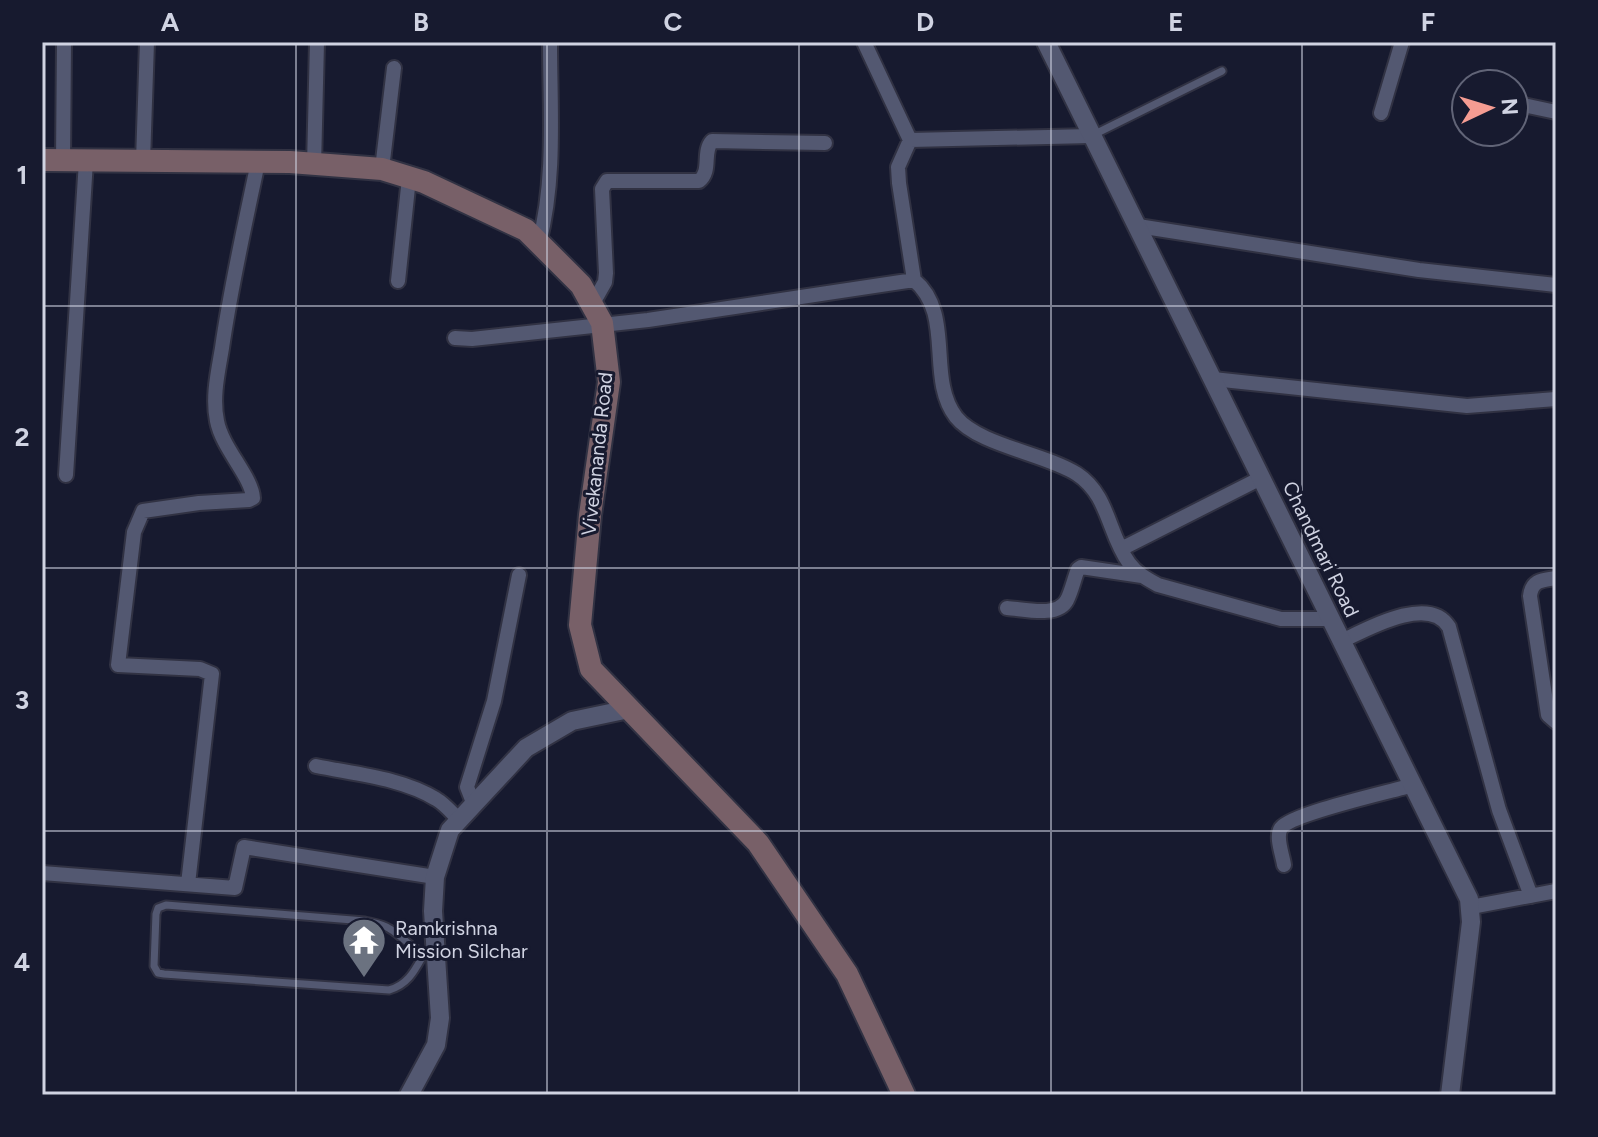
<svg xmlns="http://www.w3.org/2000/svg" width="1598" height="1137" font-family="Figtree,sans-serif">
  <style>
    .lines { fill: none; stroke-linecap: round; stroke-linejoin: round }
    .service-casing { stroke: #313243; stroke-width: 11 }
    .minor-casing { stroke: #313243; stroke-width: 18 }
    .tertiary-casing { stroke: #313243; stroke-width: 22 }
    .secondary-casing { stroke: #313243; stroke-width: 26 }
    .service { stroke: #535871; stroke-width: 7 }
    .minor { stroke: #535871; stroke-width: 14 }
    .tertiary { stroke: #535871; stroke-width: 18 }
    .secondary { stroke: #786068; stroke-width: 22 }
    .grid { fill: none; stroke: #d0d3e2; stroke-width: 2; stroke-opacity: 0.55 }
    .labels { text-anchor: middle; stroke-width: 6; stroke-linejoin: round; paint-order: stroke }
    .street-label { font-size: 20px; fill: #d0d3e2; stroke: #171a2f }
    .poi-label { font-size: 20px; fill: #d0d3e2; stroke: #171a2f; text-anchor: start }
    .neatline { fill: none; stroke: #d0d3e2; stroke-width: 3 }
    .grid-label { font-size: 26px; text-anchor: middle; font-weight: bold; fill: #d0d3e2 }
  </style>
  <rect width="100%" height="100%" fill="#171a2f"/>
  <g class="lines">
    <g class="service-casing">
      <path id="service" d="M 1093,135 L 1222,71
        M 424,954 C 415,970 408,985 389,990 L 164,974 L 158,973 L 154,966 L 156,914 L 158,908 L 166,905 L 365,921 C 374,923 383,924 390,929 C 407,939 414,955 435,954"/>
    </g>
    <g class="minor-casing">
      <path id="minor" d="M 864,42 L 910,140 L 1091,136
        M 1514,103 L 1556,112
        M 1381,113 L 1402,42
        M 910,140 L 898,167 L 899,183 L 914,280
        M 63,161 L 64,42
        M 143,161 L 147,42
        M 314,166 L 317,42
        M 382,169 L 394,68
        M 1138,226 L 1419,270 L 1556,285
        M 539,243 C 556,178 550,109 550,42
        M 398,281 L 409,178
        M 592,305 L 605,282 L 606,273 L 602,189 L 607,181 L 699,181 C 712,171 702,152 712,141 L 825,143
        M 455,338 L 472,339 L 648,320 L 914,280 C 955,314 926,378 956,417 C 978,445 1046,454 1077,474 C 1109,495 1108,534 1129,563 C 1136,573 1147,579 1158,585 L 1281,619 L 1331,619
        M 1213,379 L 1467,406 L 1556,399
        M 66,475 L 86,161
        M 1121,549 L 1261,478
        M 1556,578 C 1542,580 1532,580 1530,596 L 1548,715 L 1556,722
        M 1007,608 C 1024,609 1058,618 1067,600 C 1072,590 1074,579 1078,569 L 1081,567 L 1142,576
        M 1342,641 C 1367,629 1429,594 1449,627 L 1499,810 L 1531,896
        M 316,766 C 355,774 402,778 436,799 C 445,804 452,813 459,820
        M 474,805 L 467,787 L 494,701 L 519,575
        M 1284,865 C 1283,856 1275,837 1281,828 C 1293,813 1390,792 1413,785
        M 42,873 L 235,888 L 244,847 L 435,877
        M 188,884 L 212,674 L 200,669 L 118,665 L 134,532 L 143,511 L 199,503 L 249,500 L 253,498 C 252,477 222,448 217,421 C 212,397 218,372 222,348 C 231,285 245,224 258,162
        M 1471,907 L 1556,891"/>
    </g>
    <g class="tertiary-casing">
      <path id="tertiary" d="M 1046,42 L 1469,899 L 1471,922 L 1450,1095
        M 409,1095 L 436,1045 L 440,1018 L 433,911 L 435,877 L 450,830 L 526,748 L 572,721 L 629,709"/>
    </g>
    <g class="secondary-casing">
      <path id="secondary" d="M 42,160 L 290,162 L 382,169 L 424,182 L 526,230 L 581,285 L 602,323 L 609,382 L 590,515 L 580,625 L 591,669 L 758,843 L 847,974 L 904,1095"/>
    </g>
    <use href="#service" class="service"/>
    <use href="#minor" class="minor"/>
    <use href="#tertiary" class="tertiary"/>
    <use href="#secondary" class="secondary"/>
  </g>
  <path class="grid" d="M 296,42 L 296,1095M 547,42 L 547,1095M 799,42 L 799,1095M 1051,42 L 1051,1095M 1302,42 L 1302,1095M 42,306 L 1556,306M 42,568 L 1556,568M 42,831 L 1556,831"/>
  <defs>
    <g id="temple-pin" transform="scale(2.3)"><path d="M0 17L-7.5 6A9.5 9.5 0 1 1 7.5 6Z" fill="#6b7280" stroke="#171a2f"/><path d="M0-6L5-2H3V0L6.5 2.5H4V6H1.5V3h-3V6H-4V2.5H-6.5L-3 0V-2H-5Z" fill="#fff"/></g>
  </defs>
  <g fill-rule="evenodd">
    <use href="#temple-pin" x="364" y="940"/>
  </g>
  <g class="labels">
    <g class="street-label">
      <text transform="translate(597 454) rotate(-84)" y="7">Vivekananda Road</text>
      <text transform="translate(1321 549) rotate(64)" y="7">Chandmari Road</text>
    </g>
    <g class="poi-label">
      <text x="395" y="935">Ramkrishna<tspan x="395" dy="23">Mission Silchar</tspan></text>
    </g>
  </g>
  <rect width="1598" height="1137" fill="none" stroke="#171a2f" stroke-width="88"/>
  <g transform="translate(1490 108) rotate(86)"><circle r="38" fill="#171a2f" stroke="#616477" stroke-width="2"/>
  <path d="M0-6L14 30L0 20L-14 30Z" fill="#f59c92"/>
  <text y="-12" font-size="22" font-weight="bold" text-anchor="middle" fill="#d0d3e2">N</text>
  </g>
  <rect x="44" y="44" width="1510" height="1049" class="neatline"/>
  <g class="grid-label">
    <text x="170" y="31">A</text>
    <text x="421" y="31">B</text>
    <text x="673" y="31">C</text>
    <text x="925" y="31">D</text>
    <text x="1176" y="31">E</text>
    <text x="1428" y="31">F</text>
    <text x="22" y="184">1</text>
    <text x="22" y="446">2</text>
    <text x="22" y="709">3</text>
    <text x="22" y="971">4</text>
  </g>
</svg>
